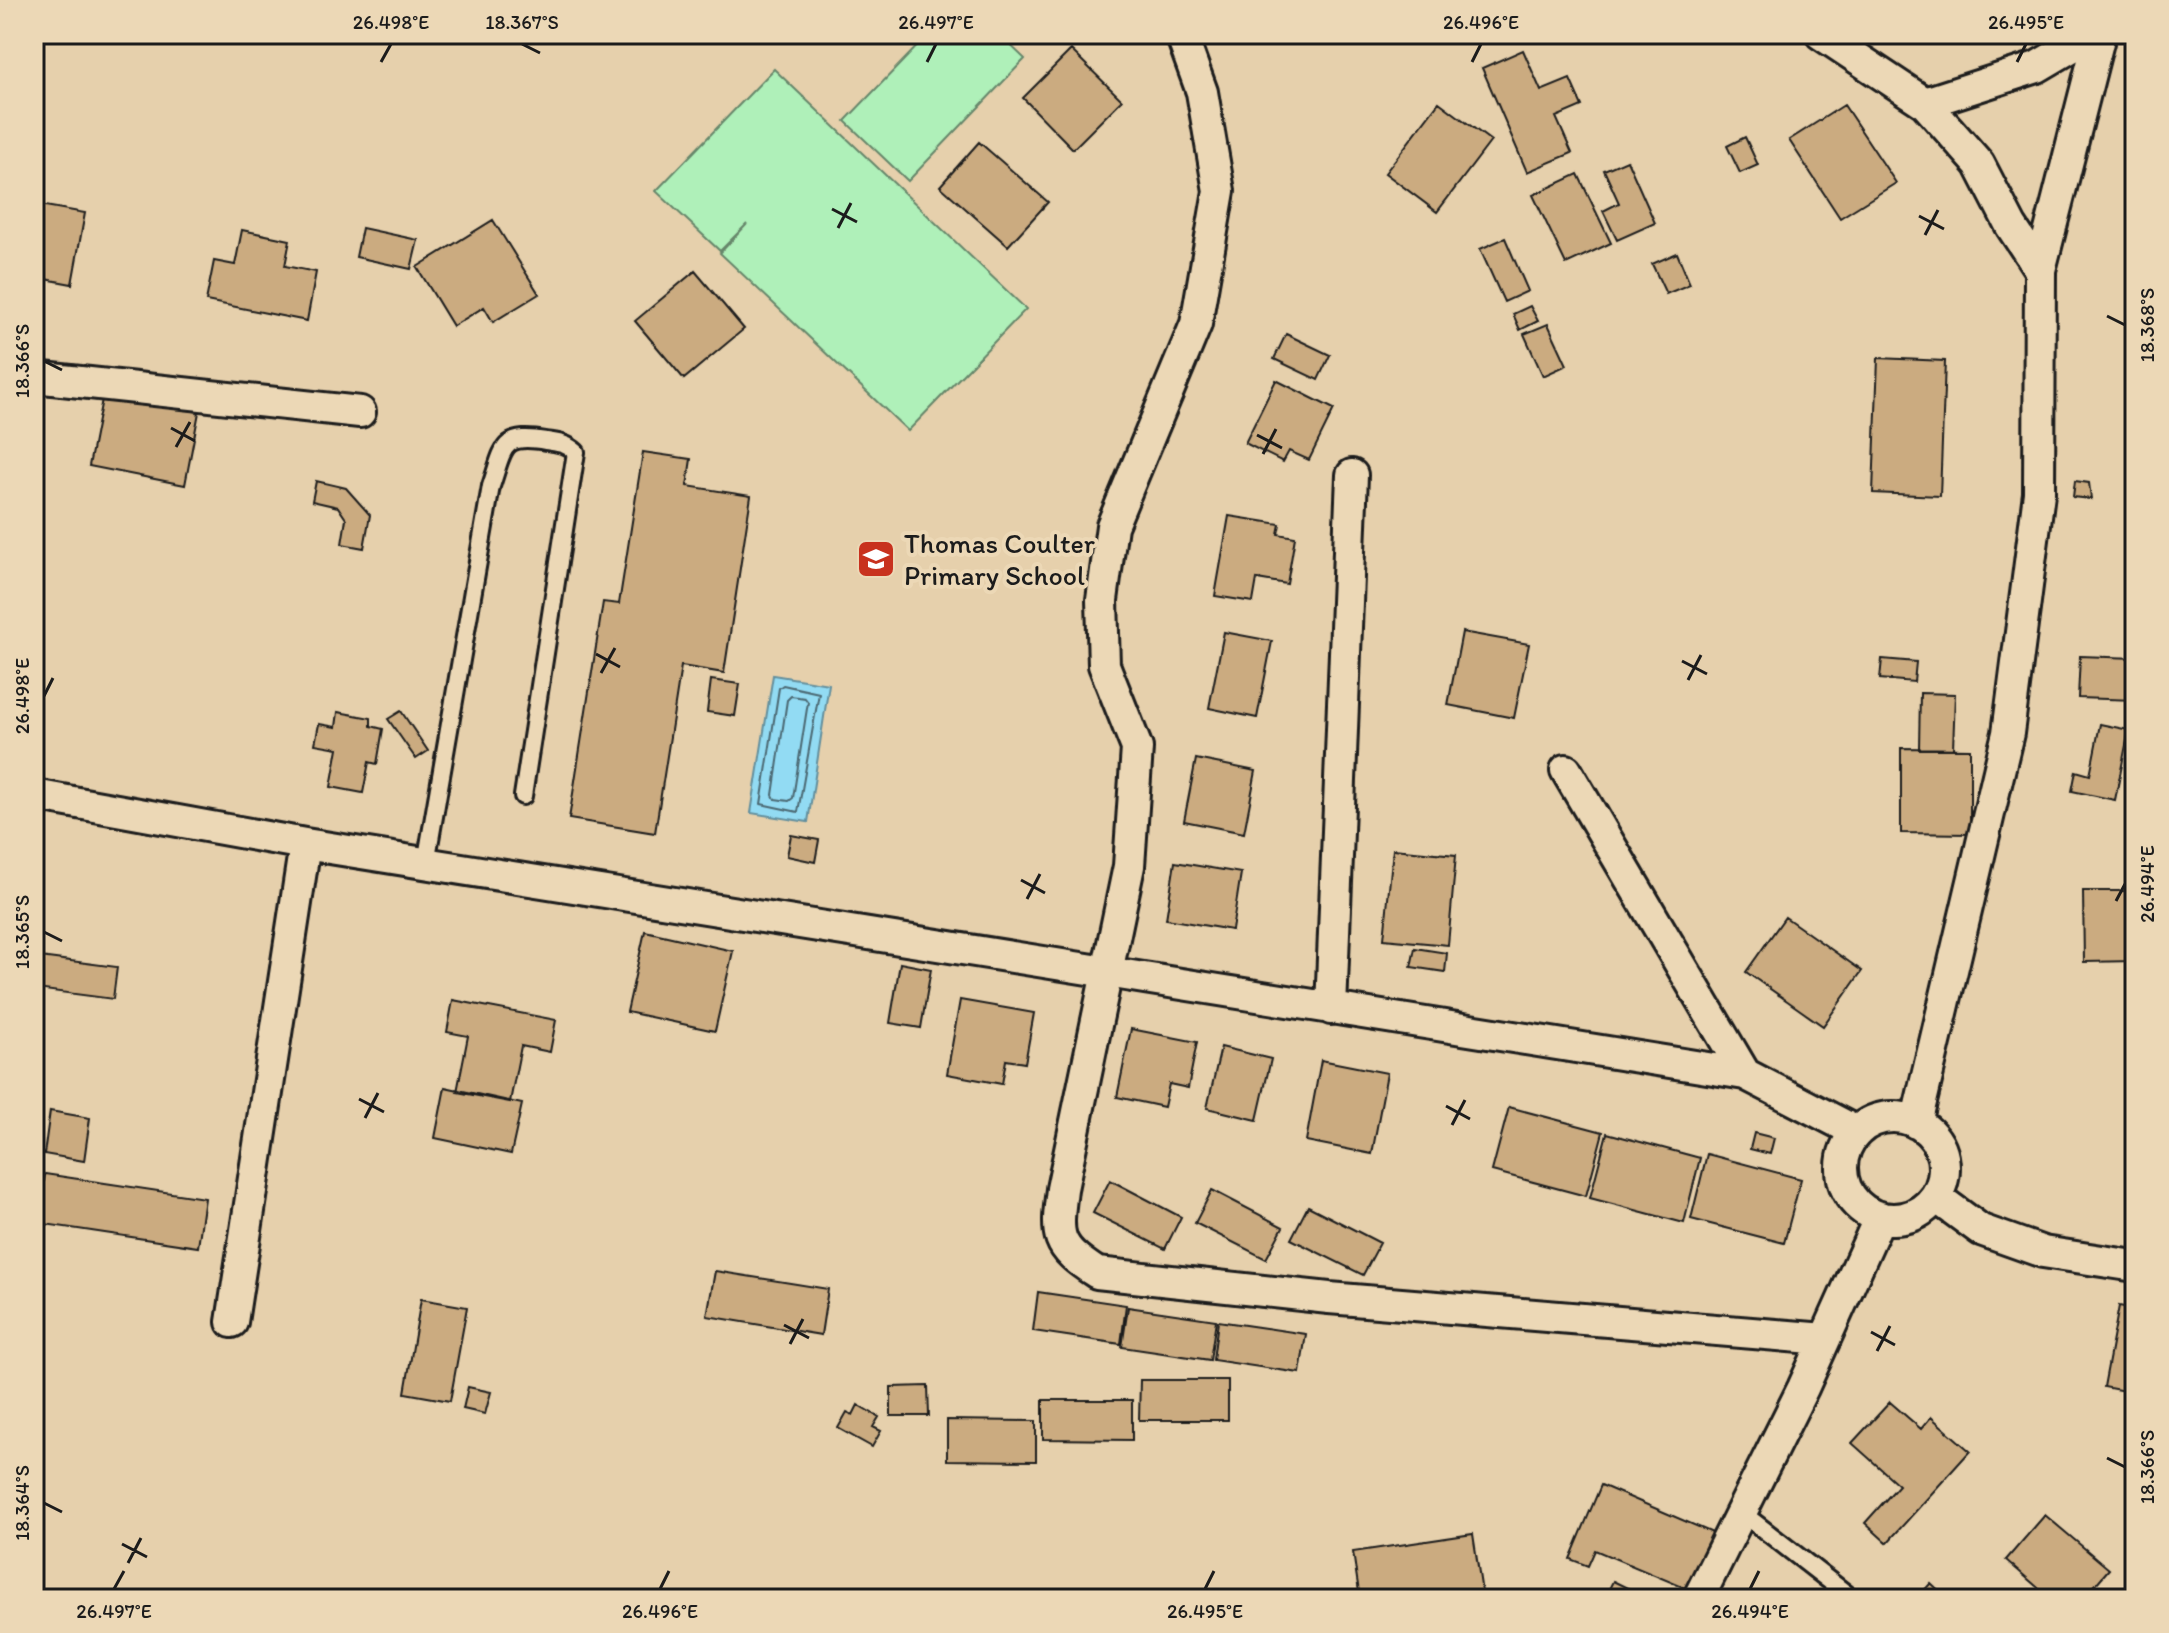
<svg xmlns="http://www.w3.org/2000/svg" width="2169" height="1633" font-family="Itim,sans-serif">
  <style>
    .green { fill: #aff0b9; stroke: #66866a; stroke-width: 2 }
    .water { fill: #92dbf3; stroke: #638f9d; stroke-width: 2 }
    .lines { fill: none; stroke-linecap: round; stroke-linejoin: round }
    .shore { stroke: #4b6872; stroke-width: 2 }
    .building { fill: #cbab80; stroke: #1c1c1c; stroke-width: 2 }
    .service-casing { stroke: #1c1c1c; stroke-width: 22 }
    .minor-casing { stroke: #1c1c1c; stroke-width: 36 }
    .service { stroke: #ecd8b6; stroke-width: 16 }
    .minor { stroke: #ecd8b6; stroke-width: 30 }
    .ticks { fill: none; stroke: #1c1c1c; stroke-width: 3 }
    .labels { text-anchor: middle; stroke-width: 8; stroke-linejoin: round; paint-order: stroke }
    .poi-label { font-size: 28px; fill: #1c1c1c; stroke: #ecd8b6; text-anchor: start }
    .neatline { fill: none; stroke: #1c1c1c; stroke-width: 3 }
    .ticks-label { font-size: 20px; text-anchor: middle; fill: #1c1c1c }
  </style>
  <rect width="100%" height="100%" fill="#e6d0ac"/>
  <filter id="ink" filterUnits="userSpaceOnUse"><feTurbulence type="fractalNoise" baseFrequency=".0125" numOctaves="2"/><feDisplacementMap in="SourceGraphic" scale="16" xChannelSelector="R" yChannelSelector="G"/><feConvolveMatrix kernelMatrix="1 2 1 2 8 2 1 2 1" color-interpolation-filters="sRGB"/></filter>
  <g filter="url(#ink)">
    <path class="green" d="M 929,34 L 999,34 L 1025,59 L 908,181 L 845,121 Z
      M 774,69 L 1026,309 L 908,431 L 720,253 L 747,224 L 720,251 L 656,191 Z"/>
    <path class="water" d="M 773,675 L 829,684 L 808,822 L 751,813 Z"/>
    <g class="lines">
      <path class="shore" d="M 783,685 L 819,693 L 798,812 L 761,804 L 779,688 Z
        M 791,696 L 805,698 L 808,702 L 793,798 L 789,801 L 775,799 L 773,795 L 787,700 Z"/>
    </g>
    <path class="building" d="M 1071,50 L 1122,100 L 1073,149 L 1023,98 Z
      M 1523,50 L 1541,91 L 1570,79 L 1582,106 L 1556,117 L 1572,153 L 1527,172 L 1482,68 Z
      M 1439,102 L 1491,141 L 1437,212 L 1385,173 Z
      M 1844,105 L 1896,183 L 1840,218 L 1789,140 Z
      M 1745,137 L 1758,165 L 1740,173 L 1727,146 Z
      M 979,142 L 1048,202 L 1008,246 L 940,186 Z
      M 1627,160 L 1655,223 L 1617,240 L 1603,211 L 1619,203 L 1604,170 Z
      M 1578,174 L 1611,243 L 1566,264 L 1533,195 Z
      M 34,204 L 85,213 L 72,284 L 34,277 Z
      M 493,220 L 539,294 L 493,322 L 484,307 L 453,326 L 417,267 Z
      M 362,228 L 418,240 L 411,269 L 356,257 Z
      M 242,230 L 290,240 L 285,266 L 316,272 L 307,321 L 206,301 L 214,261 L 235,265 Z
      M 1505,238 L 1528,291 L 1504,302 L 1480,249 Z
      M 1677,253 L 1690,284 L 1666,294 L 1652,264 Z
      M 695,271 L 744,329 L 684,379 L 635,321 Z
      M 1530,306 L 1538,321 L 1520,330 L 1513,314 Z
      M 1548,324 L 1567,365 L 1543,376 L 1524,334 Z
      M 1286,334 L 1330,355 L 1318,380 L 1274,359 Z
      M 1878,358 L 1945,361 L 1940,496 L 1873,493 Z
      M 1276,380 L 1334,409 L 1309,460 L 1289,451 L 1283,462 L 1245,443 Z
      M 103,394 L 199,412 L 185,485 L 89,466 Z
      M 643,452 L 691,459 L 687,486 L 751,496 L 724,673 L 681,666 L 655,833 L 569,819 L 603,602 L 619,604 Z
      M 316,481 L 346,488 L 370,515 L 364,548 L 342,544 L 346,519 L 338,507 L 312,501 Z
      M 2075,481 L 2089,483 L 2091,499 L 2073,497 Z
      M 1229,516 L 1280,524 L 1278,534 L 1295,537 L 1287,584 L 1257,579 L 1253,602 L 1215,596 Z
      M 1224,632 L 1272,641 L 1257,718 L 1209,708 Z
      M 1462,632 L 1529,644 L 1514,718 L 1448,705 Z
      M 2080,656 L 2135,658 L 2135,700 L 2078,698 Z
      M 1882,659 L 1916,662 L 1914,682 L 1880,679 Z
      M 711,680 L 740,684 L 735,716 L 707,712 Z
      M 1920,693 L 1955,694 L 1953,749 L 1919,749 Z
      M 401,711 L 428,751 L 416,759 L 388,719 Z
      M 338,712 L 371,718 L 371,726 L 383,729 L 377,764 L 369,762 L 363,793 L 331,787 L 338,748 L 315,744 L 319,724 L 336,727 Z
      M 2100,724 L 2129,730 L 2115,800 L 2072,791 L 2076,771 L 2090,775 Z
      M 1901,748 L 1970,749 L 1970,834 L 1901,833 Z
      M 1196,759 L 1256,771 L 1244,833 L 1184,821 Z
      M 791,835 L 819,840 L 815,862 L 787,856 Z
      M 1393,849 L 1456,855 L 1448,945 L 1384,939 Z
      M 1175,862 L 1241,873 L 1232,930 L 1166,919 Z
      M 2083,891 L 2135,891 L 2135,961 L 2084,962 Z
      M 1785,917 L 1862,971 L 1823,1026 L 1746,972 Z
      M 645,931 L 733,951 L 715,1031 L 627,1012 Z
      M 1415,948 L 1447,953 L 1445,972 L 1411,967 Z
      M 40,957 L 117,967 L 113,999 L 36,989 Z
      M 900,963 L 931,969 L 921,1028 L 890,1023 Z
      M 453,1000 L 556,1020 L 550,1052 L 521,1046 L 510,1102 L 457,1092 L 468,1036 L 447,1032 Z
      M 960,1000 L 1034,1013 L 1025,1063 L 1006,1060 L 1002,1084 L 947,1074 Z
      M 1131,1029 L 1197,1042 L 1188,1088 L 1169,1084 L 1164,1107 L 1117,1097 Z
      M 1221,1047 L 1271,1059 L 1257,1120 L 1207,1108 Z
      M 1321,1060 L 1387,1073 L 1372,1154 L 1306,1141 Z
      M 445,1087 L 522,1104 L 511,1154 L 435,1138 Z
      M 1509,1107 L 1603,1132 L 1586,1196 L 1492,1171 Z
      M 50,1111 L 90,1118 L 84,1161 L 44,1154 Z
      M 1607,1133 L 1700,1158 L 1684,1223 L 1590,1198 Z
      M 1754,1133 L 1774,1138 L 1770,1154 L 1750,1149 Z
      M 1707,1154 L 1801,1179 L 1784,1243 L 1691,1219 Z
      M 45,1174 L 205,1198 L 198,1247 L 38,1223 Z
      M 1110,1180 L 1181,1217 L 1165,1249 L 1093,1213 Z
      M 1212,1190 L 1283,1227 L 1266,1259 L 1195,1223 Z
      M 1308,1206 L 1380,1243 L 1363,1275 L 1291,1239 Z
      M 715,1271 L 828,1289 L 821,1335 L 707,1316 Z
      M 1038,1292 L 1126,1305 L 1121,1344 L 1033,1331 Z
      M 421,1299 L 467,1307 L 450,1401 L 405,1393 Z
      M 2119,1306 L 2135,1309 L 2135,1393 L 2104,1387 Z
      M 1128,1307 L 1216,1320 L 1210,1360 L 1122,1347 Z
      M 1218,1321 L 1306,1334 L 1300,1373 L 1213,1360 Z
      M 1140,1380 L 1228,1380 L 1228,1420 L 1139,1420 Z
      M 928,1386 L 929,1416 L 891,1416 L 891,1387 Z
      M 468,1387 L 491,1392 L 485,1414 L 463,1409 Z
      M 1043,1400 L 1132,1400 L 1132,1440 L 1043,1439 Z
      M 1890,1402 L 1921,1429 L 1931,1417 L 1970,1451 L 1887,1543 L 1865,1523 L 1899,1485 L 1852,1443 Z
      M 858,1405 L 879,1417 L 873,1427 L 881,1431 L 872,1447 L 838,1428 L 847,1412 L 853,1415 Z
      M 947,1420 L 1036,1421 L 1036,1461 L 947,1460 Z
      M 1601,1485 L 1715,1534 L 1692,1591 L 1595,1550 L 1588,1566 L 1570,1559 Z
      M 2045,1515 L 2109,1569 L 2083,1599 L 2051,1599 L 2006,1560 Z
      M 1473,1534 L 1483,1599 L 1360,1599 L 1353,1552 Z
      M 1613,1581 L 1642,1595 L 1641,1599 L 1604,1599 Z
      M 1931,1583 L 1948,1599 L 1916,1599 Z"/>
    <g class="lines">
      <g class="service-casing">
        <path id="service" d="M 426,863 L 491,486 C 504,448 501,433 546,441 C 558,443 566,443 576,452 L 523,796
          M 1741,1512 L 1853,1599"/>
      </g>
      <g class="minor-casing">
        <path id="minor" d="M 1181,34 L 1202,92 L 1219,191 L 1196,324 L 1112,526 L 1102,600 L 1104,665 L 1137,748 L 1129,866 L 1062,1189 C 1056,1237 1055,1246 1097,1273 L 1329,1298 L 1825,1339
          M 1821,34 L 1925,103 L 1979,164 L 2011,226 L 2040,270
          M 1925,103 L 2037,67 L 2093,34
          M 34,377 L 360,412
          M 1566,770 L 1745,1074
          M 34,795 L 305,844 L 1745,1074 L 1857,1132
          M 1331,1009 L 1352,475
          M1842 1168a51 51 0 1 1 102 0a51 51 0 1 1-102 0Z
          M 1916,1123 L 2008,733 L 2039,493 L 2040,270 L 2100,34
          M 1936,1197 L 1981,1230 L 2043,1252 L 2135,1266
          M 232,1322 L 305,844
          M 1698,1599 L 1803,1388 L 1880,1217"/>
      </g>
      <use href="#service" class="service"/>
      <use href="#minor" class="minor"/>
    </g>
  </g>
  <path class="ticks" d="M 522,44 L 540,53M 381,62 L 391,44M 927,62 L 936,44M 1472,62 L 1481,44M 2017,62 L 2026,44M 832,209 L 857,222M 1919,216 L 1944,229M 838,228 L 851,203M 1925,235 L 1938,210M 2107,316 L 2125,325M 44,361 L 62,370M 171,428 L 195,441M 1257,435 L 1282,448M 176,447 L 190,422M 1263,454 L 1276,429M 596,654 L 620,667M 1682,661 L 1707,674M 601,673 L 615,648M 1688,680 L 1701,655M 44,696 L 53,678M 1021,880 L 1045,893M 1027,899 L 1040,874M 2116,901 L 2125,884M 44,932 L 62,941M 359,1099 L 384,1112M 1446,1106 L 1470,1119M 365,1118 L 378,1093M 1452,1125 L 1465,1100M 784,1325 L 809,1338M 1871,1332 L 1895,1345M 790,1344 L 803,1319M 1877,1351 L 1890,1326M 2107,1458 L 2125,1467M 44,1503 L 62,1512M 122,1544 L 147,1557M 128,1563 L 141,1538M 114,1589 L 124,1571M 660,1589 L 669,1571M 1205,1589 L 1214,1571M 1750,1589 L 1759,1571"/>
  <defs>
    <g id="school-square" transform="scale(2)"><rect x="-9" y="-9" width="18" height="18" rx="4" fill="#c8321e" stroke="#ecd8b6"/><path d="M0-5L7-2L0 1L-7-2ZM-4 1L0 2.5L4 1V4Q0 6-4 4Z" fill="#fff"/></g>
  </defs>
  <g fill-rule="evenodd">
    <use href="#school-square" x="876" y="559"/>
  </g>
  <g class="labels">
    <g class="poi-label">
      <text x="904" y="553">Thomas Coulter<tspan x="904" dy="32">Primary School</tspan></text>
    </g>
  </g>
  <rect width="2169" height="1633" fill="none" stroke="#ecd8b6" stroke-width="88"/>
  <rect x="44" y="44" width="2081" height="1545" class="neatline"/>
  <g class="ticks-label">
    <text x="391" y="29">26.498°E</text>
    <text x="522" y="29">18.367°S</text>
    <text x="936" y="29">26.497°E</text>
    <text x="1481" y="29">26.496°E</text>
    <text x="2026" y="29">26.495°E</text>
    <text transform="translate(2147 325) rotate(-90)" y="7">18.368°S</text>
    <text transform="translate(22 361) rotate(-90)" y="7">18.366°S</text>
    <text transform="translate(22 696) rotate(-90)" y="7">26.498°E</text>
    <text transform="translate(2147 884) rotate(-90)" y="7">26.494°E</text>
    <text transform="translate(22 932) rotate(-90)" y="7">18.365°S</text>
    <text transform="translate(2147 1467) rotate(-90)" y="7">18.366°S</text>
    <text transform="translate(22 1503) rotate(-90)" y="7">18.364°S</text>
    <text x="114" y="1618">26.497°E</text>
    <text x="660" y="1618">26.496°E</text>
    <text x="1205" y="1618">26.495°E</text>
    <text x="1750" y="1618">26.494°E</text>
  </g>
</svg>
